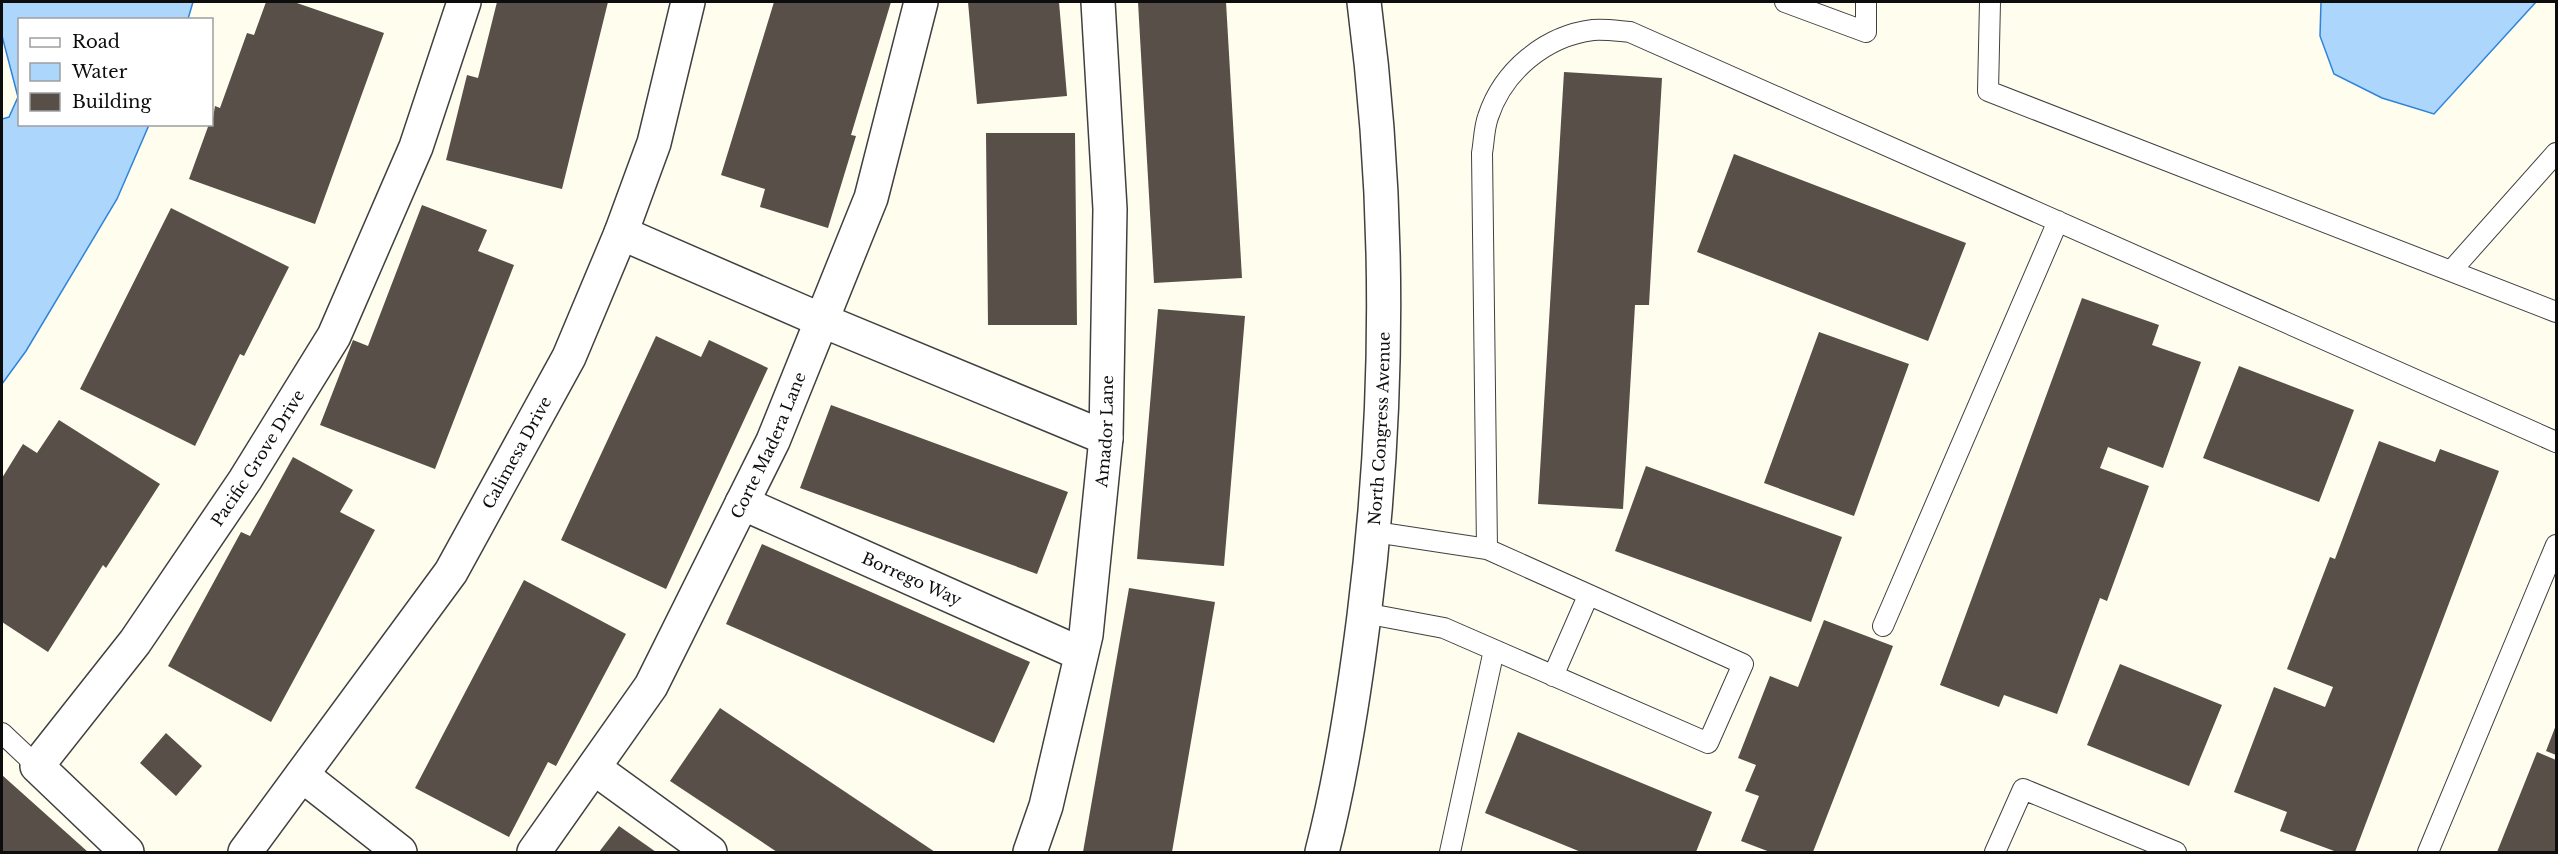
<svg xmlns="http://www.w3.org/2000/svg" width="2558" height="854" font-family="'Libre Baskerville',serif">
  <style>
    .water { fill: #add6fc; stroke: #2d84da; stroke-width: 1.5 }
    .building { fill: #574f48 }
    .lines { fill: none; stroke-linecap: round; stroke-linejoin: round }
    .service-casing { stroke: #404040; stroke-width: 22 }
    .minor-casing { stroke: #404040; stroke-width: 36 }
    .tertiary-casing { stroke: #404040; stroke-width: 36 }
    .service { stroke: #fff; stroke-width: 20 }
    .minor { stroke: #fff; stroke-width: 33 }
    .tertiary { stroke: #fff; stroke-width: 33 }
    .labels { text-anchor: middle; stroke-width: 6; stroke-linejoin: round; paint-order: stroke }
    .street-label { font-size: 16px; fill: #0d0d0d; stroke: #fff }
  </style>
  <rect width="100%" height="100%" fill="#fffded"/>
  <path class="water" d="M 2,2 L 193,2 L 188,19 L 20,20 L 20,124 L 149,125 L 117,199 L 26,351 L 2,384 L 2,119 L 9,117 L 18,97 L 2,36 Z
    M 2321,2 L 2536,2 L 2434,114 L 2382,98 L 2334,74 L 2320,36 Z"/>
  <path class="building" d="M 266,2 L 294,2 L 384,33 L 315,224 L 189,179 L 209,124 L 212,124 L 215,106 L 220,108 L 247,33 L 254,35 Z
    M 497,2 L 608,2 L 562,189 L 446,160 L 467,75 L 478,78 Z
    M 774,2 L 891,2 L 851,135 L 856,136 L 828,228 L 760,207 L 765,189 L 721,175 Z
    M 968,2 L 1059,2 L 1067,96 L 977,104 Z
    M 1138,2 L 1226,2 L 1242,278 L 1154,283 Z
    M 1564,72 L 1662,78 L 1649,305 L 1635,305 L 1623,509 L 1538,504 Z
    M 986,133 L 1075,133 L 1077,325 L 988,325 Z
    M 1734,154 L 1966,243 L 1928,341 L 1697,252 Z
    M 422,205 L 487,230 L 478,251 L 514,265 L 435,469 L 320,425 L 353,340 L 368,346 Z
    M 171,208 L 289,267 L 244,356 L 240,354 L 195,446 L 80,389 Z
    M 2082,298 L 2159,325 L 2152,345 L 2201,362 L 2163,468 L 2108,447 L 2100,468 L 2149,486 L 2107,601 L 2100,598 L 2057,714 L 2004,695 L 1999,707 L 1940,685 Z
    M 1158,309 L 1245,316 L 1224,566 L 1137,559 Z
    M 1819,332 L 1909,364 L 1854,516 L 1764,483 Z
    M 656,336 L 701,357 L 709,340 L 768,368 L 666,589 L 561,540 Z
    M 2239,366 L 2354,410 L 2319,502 L 2203,458 Z
    M 831,405 L 1068,492 L 1037,574 L 800,488 Z
    M 59,420 L 160,484 L 106,568 L 103,565 L 48,652 L 2,622 L 2,478 L 23,444 L 37,453 Z
    M 2379,441 L 2435,462 L 2440,449 L 2499,471 L 2355,852 L 2337,852 L 2280,831 L 2287,812 L 2234,792 L 2274,687 L 2325,707 L 2333,687 L 2287,669 L 2330,557 L 2335,559 Z
    M 293,457 L 353,490 L 340,512 L 375,530 L 271,722 L 168,666 L 241,532 L 250,536 Z
    M 1646,466 L 1842,537 L 1811,622 L 1615,551 Z
    M 762,544 L 1030,662 L 994,743 L 726,624 Z
    M 524,580 L 626,634 L 556,766 L 548,762 L 509,837 L 415,788 Z
    M 1129,588 L 1215,602 L 1172,852 L 1083,852 Z
    M 1824,620 L 1893,646 L 1813,852 L 1770,852 L 1741,841 L 1759,796 L 1745,791 L 1756,765 L 1738,758 L 1770,676 L 1798,687 Z
    M 2120,664 L 2222,705 L 2189,786 L 2087,745 Z
    M 720,708 L 935,852 L 777,852 L 670,781 Z
    M 2556,725 L 2556,755 L 2546,751 Z
    M 1518,732 L 1712,812 L 1696,852 L 1581,852 L 1485,813 Z
    M 166,733 L 202,766 L 176,796 L 140,763 Z
    M 2537,752 L 2556,760 L 2556,852 L 2497,852 Z
    M 2,775 L 88,852 L 2,852 Z
    M 619,826 L 656,852 L 599,852 Z"/>
  <g class="lines">
    <g class="service-casing">
      <path id="service" d="M 1785,2 L 1866,32 L 1866,2
        M 1990,2 L 1988,91 L 2556,312
        M 2451,271 L 2556,153
        M 1375,532 L 1487,549 L 1482,153 C 1484,142 1484,128 1488,117 C 1503,71 1545,36 1593,30 C 1605,29 1618,31 1630,32 L 2556,442
        M 1364,613 L 1444,628 L 1708,743 L 1743,664 L 1487,549
        M 1883,626 L 2058,221
        M 1553,676 L 1588,596
        M 2,733 L 37,766
        M 1450,852 L 1494,650
        M 1995,852 L 2023,789 L 2176,852
        M 2428,852 L 2556,545"/>
    </g>
    <g class="minor-casing">
      <g id="minor">
        <path d="M 621,233 L 821,320 L 1106,438"/>
        <path id="s1" d="M 742,503 L 1081,654"/>
        <path d="M 594,768 L 710,852"/>
        <path d="M 302,775 L 400,852"/>
        <path id="s2" d="M 127,852 L 37,766 L 135,642 L 245,480 L 334,336 L 416,147 L 464,2"/>
        <path id="s3" d="M 245,852 L 451,572 L 569,357 L 621,233 L 654,143 L 688,2"/>
        <path id="s4" d="M 534,852 L 651,686 L 773,441 L 871,198 L 921,2"/>
        <path id="s5" d="M 1030,852 L 1046,806 L 1086,635 L 1106,438 L 1110,209 L 1098,2"/>
      </g>
    </g>
    <g class="tertiary-casing">
      <g id="tertiary">
        <path id="s6" d="M 1322,852 C 1342,775 1354,695 1364,616 C 1390,409 1391,209 1364,2"/>
      </g>
    </g>
    <use href="#service" class="service"/>
    <use href="#minor" class="minor"/>
    <use href="#tertiary" class="tertiary"/>
  </g>
  <g class="labels">
    <g class="street-label">
      <text dy="6" stroke="none"><textPath href="#s6" startOffset="428">North Congress Avenue</textPath></text>
      <text dy="6" stroke="none"><textPath href="#s5" startOffset="429">Amador Lane</textPath></text>
      <text dy="6" stroke="none"><textPath href="#s4" startOffset="471">Corte Madera Lane</textPath></text>
      <text dy="6" stroke="none"><textPath href="#s3" startOffset="484">Calimesa Drive</textPath></text>
      <text dy="6" stroke="none"><textPath href="#s2" startOffset="504">Pacific Grove Drive</textPath></text>
      <text dy="6" stroke="none"><textPath href="#s1" startOffset="186">Borrego Way</textPath></text>
    </g>
  </g>
  <rect width="2558" height="854" fill="none" stroke="#0d0d0d" stroke-width="6"/>
  <rect x="18" y="18" width="195" height="108" fill="#ffffff" stroke="#9e9e9e" stroke-width="1.5"/>
  <rect x="30" y="38" width="30" height="9" fill="#ffffff" stroke="#9e9e9e" stroke-width="1.5"/>
  <text x="72" y="48" font-size="18" fill="#0d0d0d">Road</text>
  <rect x="30" y="63" width="30" height="18" fill="#add6fc" stroke="#9e9e9e" stroke-width="1.5"/>
  <text x="72" y="78" font-size="18" fill="#0d0d0d">Water</text>
  <rect x="30" y="93" width="30" height="18" fill="#574f48" stroke="#9e9e9e" stroke-width="1.5"/>
  <text x="72" y="108" font-size="18" fill="#0d0d0d">Building</text>
</svg>
